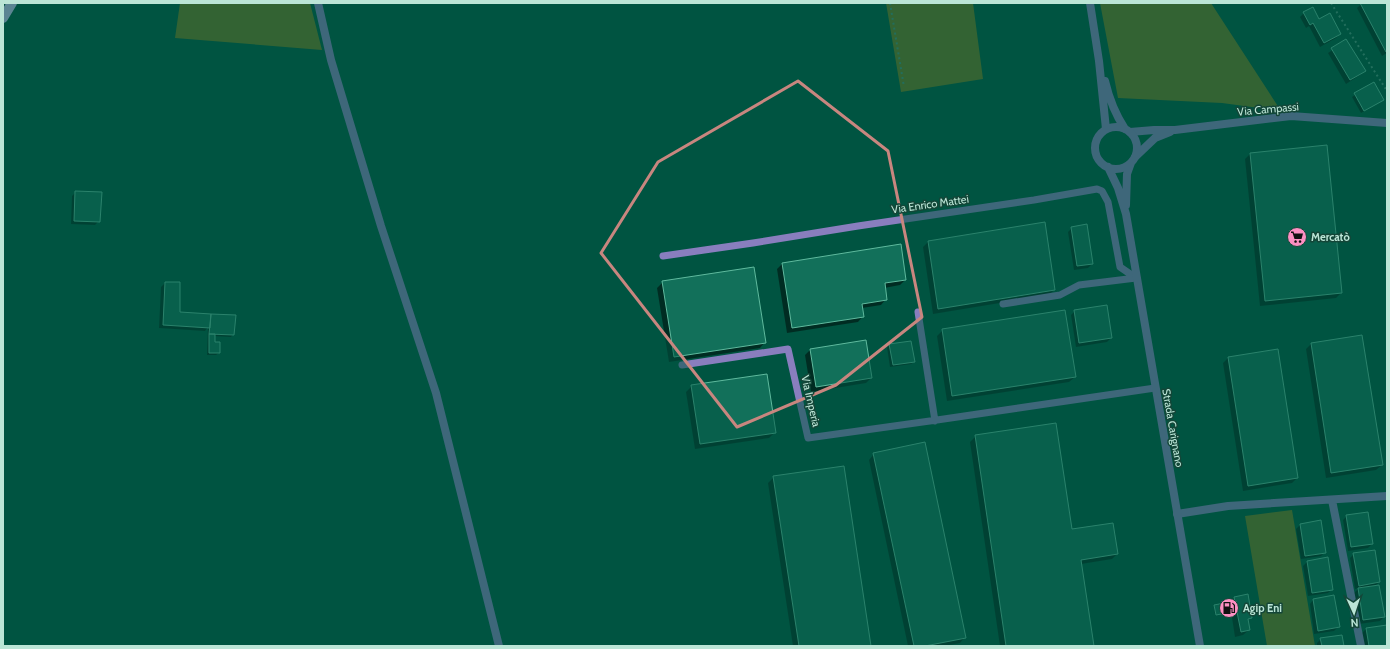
<svg xmlns="http://www.w3.org/2000/svg" width="1390" height="649" font-family="Cabin,sans-serif">
  <style>
    .green { fill: #727523 }
    .shadow { fill: #0007 }
    .building { fill: #12705a; stroke: #5fba9e }
    .lines { fill: none; stroke-linecap: round; stroke-linejoin: round }
    .path { stroke: #4c8f7d; stroke-width: 2; stroke-dasharray: 2 3; stroke-linecap: butt }
    .service { stroke: #897ebe; stroke-width: 7 }
    .minor { stroke: #897ebe; stroke-width: 8 }
    .tertiary { stroke: #897ebe; stroke-width: 8 }
    .primary { stroke: #c9c2f5; stroke-width: 10 }
    .marked { fill: none; stroke: #c8867f; stroke-width: 3; stroke-linejoin: round }
    .labels { text-anchor: middle; stroke-width: 3; stroke-linejoin: round; paint-order: stroke }
    .street-label { font-size: 11px; fill: #bbe5d6; stroke: #144638 }
    .poi-label { font-size: 11px; font-weight: bold; fill: #bbe5d6; stroke: #144638; text-anchor: start }
  </style>
  <rect width="100%" height="100%" fill="#005441"/>
  <path class="green" d="M 180,3 L 310,3 L 322,50 L 175,38 Z
    M 886,3 L 973,3 L 983,79 L 901,92 Z
    M 1100,3 L 1211,3 L 1281,111 L 1222,103 L 1118,98 Z
    M 1292,510 L 1315,646 L 1267,646 L 1245,516 Z"/>
  <path class="shadow" d="M 1362,3 L 1387,3 L 1387,53 L 1382,56 L 1357,8 Z
    M 1304,13 L 1319,20 L 1340,34 L 1336,38 L 1320,47 L 1309,26 L 1306,28 L 1300,17 Z
    M 1346,41 L 1364,71 L 1360,75 L 1346,84 L 1328,53 Z
    M 1373,83 L 1382,100 L 1361,113 L 1352,97 Z
    M 1250,154 L 1341,293 L 1336,298 L 1260,306 L 1245,159 Z
    M 76,192 L 99,221 L 95,225 L 71,224 L 72,196 Z
    M 1044,224 L 1054,290 L 1049,295 L 933,314 L 923,247 L 928,242 Z
    M 1072,228 L 1092,264 L 1088,268 L 1074,270 L 1068,232 Z
    M 782,264 L 905,280 L 900,285 L 884,288 L 886,299 L 881,305 L 862,308 L 863,316 L 858,322 L 787,333 L 777,269 Z
    M 663,282 L 765,342 L 760,348 L 669,362 L 657,288 Z
    M 165,283 L 179,313 L 233,334 L 231,337 L 214,336 L 214,343 L 219,353 L 216,355 L 207,355 L 208,327 L 205,331 L 159,328 L 161,287 Z
    M 1075,311 L 1111,338 L 1107,342 L 1076,347 L 1071,315 Z
    M 943,330 L 1075,377 L 1069,382 L 947,401 L 937,336 Z
    M 1311,344 L 1382,465 L 1376,470 L 1326,478 L 1306,349 Z
    M 890,345 L 914,362 L 911,364 L 890,367 L 887,347 Z
    M 811,349 L 871,378 L 866,383 L 811,392 L 805,355 Z
    M 1228,358 L 1297,478 L 1292,483 L 1243,491 L 1223,363 Z
    M 692,386 L 775,432 L 769,438 L 695,449 L 686,392 Z
    M 976,436 L 1071,530 L 1117,554 L 1112,559 L 1081,564 L 1093,646 L 1000,646 L 970,442 Z
    M 874,454 L 965,637 L 960,643 L 944,646 L 908,646 L 869,460 Z
    M 774,477 L 870,646 L 793,646 L 768,483 Z
    M 1347,516 L 1372,544 L 1368,548 L 1348,551 L 1343,520 Z
    M 1320,521 L 1325,552 L 1321,556 L 1301,559 L 1296,529 L 1300,525 Z
    M 1354,554 L 1379,582 L 1374,587 L 1384,617 L 1380,621 L 1359,624 L 1354,593 L 1359,588 L 1355,589 L 1350,558 Z
    M 1307,562 L 1332,589 L 1328,593 L 1308,596 L 1303,566 Z
    M 1234,598 L 1251,617 L 1247,622 L 1249,630 L 1243,635 L 1235,637 L 1231,611 L 1215,614 L 1214,607 L 1229,603 Z
    M 1313,600 L 1338,627 L 1334,631 L 1314,634 L 1310,604 Z
    M 1386,626 L 1387,646 L 1364,646 L 1362,633 L 1366,629 Z
    M 1321,639 L 1343,646 L 1317,646 L 1317,643 Z"/>
  <path class="building" d="M 1360,3 L 1387,3 L 1387,52 L 1386,52 Z
    M 1313,7 L 1319,19 L 1330,13 L 1341,34 L 1324,43 L 1313,23 L 1310,25 L 1303,12 Z
    M 1346,39 L 1366,71 L 1350,80 L 1331,48 Z
    M 1374,82 L 1384,100 L 1364,111 L 1354,93 Z
    M 1327,145 L 1342,293 L 1265,301 L 1250,153 Z
    M 75,191 L 102,192 L 100,222 L 74,221 Z
    M 1045,222 L 1055,290 L 938,309 L 928,241 Z
    M 1087,224 L 1093,264 L 1077,266 L 1071,227 Z
    M 901,244 L 906,280 L 885,283 L 887,300 L 862,304 L 864,317 L 792,328 L 782,263 Z
    M 754,267 L 766,343 L 674,357 L 662,281 Z
    M 165,282 L 180,282 L 180,312 L 211,314 L 210,328 L 163,325 Z
    M 1107,305 L 1112,338 L 1079,343 L 1074,310 Z
    M 1065,310 L 1076,377 L 952,396 L 942,329 Z
    M 211,314 L 236,315 L 234,335 L 209,334 Z
    M 209,334 L 215,334 L 215,342 L 220,342 L 220,353 L 209,353 Z
    M 1362,335 L 1383,465 L 1331,473 L 1311,343 Z
    M 866,340 L 872,378 L 816,387 L 810,349 Z
    M 911,341 L 915,362 L 893,365 L 889,344 Z
    M 1278,349 L 1298,478 L 1248,486 L 1228,357 Z
    M 767,374 L 776,433 L 700,444 L 691,385 Z
    M 1056,423 L 1072,529 L 1113,523 L 1118,554 L 1081,560 L 1094,646 L 1006,646 L 975,435 Z
    M 925,442 L 966,638 L 925,646 L 914,646 L 873,453 Z
    M 844,466 L 871,646 L 799,646 L 773,476 Z
    M 1368,512 L 1373,544 L 1351,547 L 1346,515 Z
    M 1321,520 L 1326,553 L 1305,556 L 1300,524 Z
    M 1375,550 L 1380,582 L 1359,586 L 1353,553 Z
    M 1328,557 L 1333,590 L 1312,593 L 1307,561 Z
    M 1379,585 L 1385,617 L 1363,620 L 1358,588 Z
    M 1248,594 L 1252,618 L 1248,619 L 1250,630 L 1241,632 L 1234,597 Z
    M 1334,595 L 1340,627 L 1318,631 L 1313,599 Z
    M 1235,601 L 1237,611 L 1216,615 L 1214,605 Z
    M 1387,625 L 1387,646 L 1369,646 L 1366,628 Z
    M 1342,635 L 1344,646 L 1322,646 L 1320,638 Z"/>
  <g class="lines">
    <path class="path" d="M 890,3 L 904,87
      M 1331,3 L 1387,91"/>
    <path class="service" d="M 663,256 L 753,243 L 858,226 L 1034,200 L 1097,189 L 1102,191 L 1108,202 L 1120,267 L 1136,278
      M 1003,304 L 1060,295 L 1079,285 L 1136,278
      M 918,312 L 935,421
      M 682,365 L 788,349 L 808,438 L 937,420 L 1155,388"/>
    <path class="minor" d="M 318,3 L 331,60 L 381,226 L 436,393 L 499,646
      M 1130,132 L 1154,130 L 1175,130 L 1291,116 L 1387,123
      M 1135,157 L 1155,138 L 1170,132
      M 1332,500 L 1361,646
      M 1177,514 L 1228,506 L 1387,496"/>
    <path class="tertiary" d="M 1090,3 L 1099,61 L 1106,129
      M 1105,81 C 1109,98 1115,114 1125,129
      M1095 148a21 21 0 1 1 42 0a21 21 0 1 1-42 0Z
      M 1108,167 L 1118,188 L 1126,214 L 1200,646
      M 1126,205 L 1127,174 L 1131,163"/>
    <path class="primary" d="M 3,18 L 12,3"/>
  </g>
  <path d="M0 0H1390V649H0ZM 798,81 L 888,151 L 922,317 L 836,385 L 737,427 L 601,253 L 658,162 Z" fill="#005441" fill-opacity=".55" fill-rule="evenodd"/>
  <path class="marked" d="M 798,81 L 888,151 L 922,317 L 836,385 L 737,427 L 601,253 L 658,162 Z"/>
  <defs>
    <g id="supermarket-disc" transform="scale(1)"><circle r="9.5" fill="#fc8fc2" stroke="#144638"/><path d="M-6-5.5h2.5l.6 2H6L4.5 2H-2.5L-4.4-4H-6ZM-1.5 3.2a1.3 1.3 0 1 0 .1 0ZM3 3.2a1.3 1.3 0 1 0 .1 0Z" fill="#111"/></g>
    <g id="fuel-disc" transform="scale(1)"><circle r="9.5" fill="#fc8fc2" stroke="#144638"/><path d="M-5.5-6h7V0h2V4h1.3V-2.5L3-4.5l.8-.8L6-3V5H2.5V1h-1V6h-7ZM-4.2-4.7v3.2H.2V-4.7Z" fill="#111"/></g>
  </defs>
  <g fill-rule="evenodd">
    <use href="#supermarket-disc" x="1297" y="237"/>
    <use href="#fuel-disc" x="1229" y="608"/>
  </g>
  <g class="labels">
    <g class="street-label">
      <text transform="translate(1268 109) rotate(-5)" y="4">Via Campassi</text>
      <text transform="translate(930 204) rotate(-8)" y="4">Via Enrico Mattei</text>
      <text transform="translate(811 401) rotate(77)" y="4">Via Imperia</text>
      <text transform="translate(1173 428) rotate(80)" y="4">Strada Carignano</text>
    </g>
    <g class="poi-label">
      <text x="1311" y="241">Mercatò</text>
      <text x="1243" y="612">Agip Eni</text>
    </g>
  </g>
  <rect width="1390" height="649" fill="none" stroke="#bbe5d6" stroke-width="8"/>
  <g transform="translate(1354 613) rotate(177)" stroke="#144638" stroke-width="3" paint-order="stroke">
  <path d="M0-3L7 15L0 10L-7 15Z" fill="#bbe5d6"/>
  <text y="-6" font-size="11" font-weight="bold" text-anchor="middle" fill="#bbe5d6">N</text>
  </g>
</svg>
